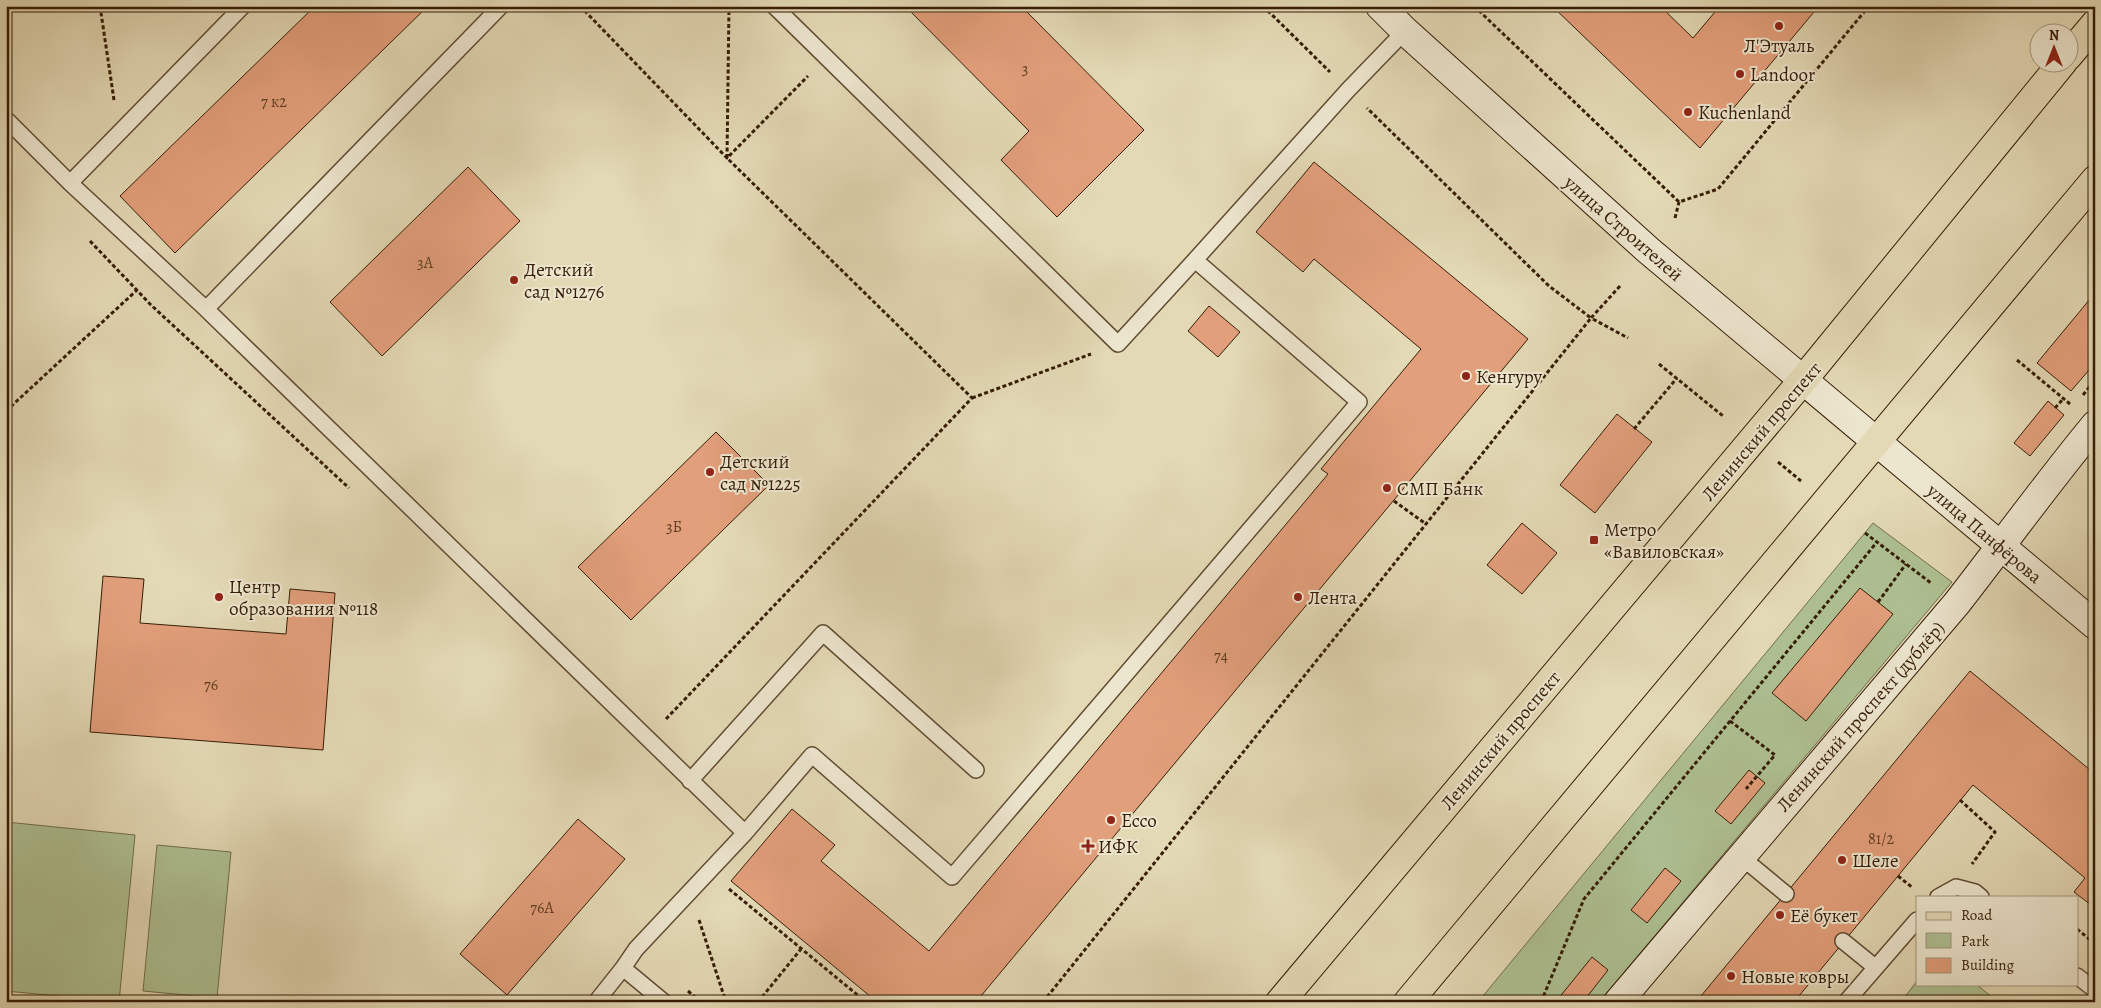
<svg xmlns="http://www.w3.org/2000/svg" width="2101" height="1008" font-family="Alegreya,serif">
  <style>
    .green { fill: #aec092; stroke: #726e4c }
    .building { fill: #e29f7b; stroke: #361d07 }
    .lines { fill: none; stroke-linecap: round; stroke-linejoin: round }
    .lane-casing { stroke: #614c32; stroke-width: 18 }
    .secondary-casing { stroke: #361d07; stroke-width: 30 }
    .primary-casing { stroke: #361d07; stroke-width: 30 }
    .path { stroke: #361d07; stroke-width: 3; stroke-dasharray: 4 2.5; stroke-linecap: butt }
    .lane { stroke: #ede6cf; stroke-width: 15 }
    .secondary { stroke: #ede6cf; stroke-width: 28 }
    .primary { stroke: #e3d9b5; stroke-width: 28 }
    .poi-dot { fill: #8f2418; stroke: #ede6cf; stroke-width: 2 }
    .labels { text-anchor: middle; stroke-width: 4; stroke-linejoin: round; paint-order: stroke }
    .number-label { font-size: 16px; fill: #613e24 }
    .poi-label { font-size: 19px; fill: #361d07; stroke: #ede6cf; text-anchor: start }
    .street-label { font-size: 19px; fill: #361d07; stroke: #ede6cf }
  </style>
  <rect width="100%" height="100%" fill="#e3d9b5"/>
  <filter id="stains"><feTurbulence type="fractalNoise" baseFrequency=".004" numOctaves="4"/><feColorMatrix values="0 0 0 0 .2 0 0 0 0 .09 0 0 0 0 .02 0 0 0 .5 -.17"/></filter>
  <radialGradient id="worn" r=".72"><stop offset=".6" stop-color="#630" stop-opacity="0"/><stop offset="1" stop-color="#630" stop-opacity=".3"/></radialGradient>
  <path class="green" d="M 1873,523 L 1952,582 L 1599,1002 L 1478,1002 Z
    M 6,822 L 135,835 L 119,1002 L 6,991 Z
    M 157,845 L 231,852 L 217,998 L 143,991 Z
    M 1917,981 L 1917,984 L 1976,984 L 1998,1002 L 1901,1002 Z"/>
  <path class="building" d="M 315,6 L 428,6 L 175,253 L 120,196 Z
    M 905,6 L 1021,6 L 1144,130 L 1057,217 L 1001,160 L 1029,131 Z
    M 1552,6 L 1660,6 L 1693,38 L 1720,6 L 1819,6 L 1700,148 Z
    M 1314,162 L 1528,339 L 976,1002 L 877,1002 L 731,881 L 792,809 L 835,845 L 821,861 L 929,951 L 1328,474 L 1321,469 L 1421,349 L 1314,259 L 1303,272 L 1256,232 Z
    M 468,167 L 520,221 L 382,356 L 330,302 Z
    M 2095,293 L 2095,363 L 2071,391 L 2037,363 Z
    M 1209,306 L 1240,332 L 1218,357 L 1188,331 Z
    M 2048,401 L 2064,415 L 2030,456 L 2014,443 Z
    M 1617,414 L 1652,442 L 1595,513 L 1560,485 Z
    M 716,432 L 769,485 L 631,620 L 578,567 Z
    M 1522,523 L 1557,553 L 1522,594 L 1487,565 Z
    M 103,576 L 144,579 L 140,623 L 286,634 L 290,589 L 335,593 L 323,750 L 90,732 Z
    M 1860,588 L 1893,614 L 1806,721 L 1772,693 Z
    M 1970,671 L 2095,774 L 2095,908 L 2074,892 L 2085,878 L 1973,785 L 1794,1002 L 1696,1002 Z
    M 1749,770 L 1765,783 L 1731,824 L 1715,811 Z
    M 578,819 L 625,859 L 507,995 L 460,954 Z
    M 1665,868 L 1681,881 L 1647,923 L 1631,910 Z
    M 1592,957 L 1608,970 L 1583,1002 L 1562,1002 L 1558,999 Z"/>
  <g class="lines">
    <g class="lane-casing">
      <path id="lane" d="M 774,6 L 1118,344 L 1195,260
        M 6,119 L 70,183 L 206,309 L 745,833
        M 70,183 L 243,6
        M 206,309 L 501,6
        M 690,781 L 823,633 L 976,770
        M 1740,856 L 1786,894
        M 1938,897 L 1956,887 L 1975,892 L 1981,897
        M 1843,941 L 1875,967
        M 2077,976 L 2095,990
        M 596,1002 L 623,968
        M 664,1002 L 623,968 L 636,949 L 745,833 L 812,755 L 952,877 L 1359,402 L 1195,260 L 1348,90 L 1405,31
        M 1846,1002 L 1917,920"/>
    </g>
    <g class="secondary-casing">
      <path id="secondary" d="M 1380,6 L 1405,31 L 1648,250 L 2095,625
        M 1618,1002 L 1957,603 C 2003,544 2047,483 2095,425"/>
    </g>
    <g class="primary-casing">
      <path id="primary" d="M 2068,56 L 2095,24
        M 1280,1002 L 1803,380 L 2063,62
        M 1408,1002 L 2095,180"/>
    </g>
    <path class="path" d="M 100,6 L 114,100
      M 580,6 L 727,158 L 808,76
      M 1263,6 L 1330,72
      M 1474,6 L 1679,202 L 1718,189 L 1869,6
      M 1675,218 L 1679,202
      M 90,241 L 151,305 L 349,488
      M 1620,286 L 1591,318 L 1628,338
      M 2017,360 L 2070,404
      M 1659,364 L 1723,416
      M 2083,395 L 2095,380
      M 972,398 L 1091,354
      M 2055,408 L 2063,399
      M 6,411 L 137,290
      M 1634,429 L 1677,378
      M 1778,462 L 1801,481
      M 1394,501 L 1426,524
      M 1865,533 L 1931,583
      M 1878,602 L 1906,564
      M 666,719 L 972,398 L 727,158 L 729,6
      M 1730,721 L 1775,755 L 1746,789
      M 1960,800 L 1995,832 L 1972,864
      M 1898,876 L 1913,888
      M 729,889 L 866,1002
      M 699,920 L 726,1002
      M 2077,929 L 2095,944
      M 688,991 L 701,1002
      M 758,1002 L 801,949
      M 1043,1002 L 1591,318 L 1549,286 L 1367,108
      M 1541,1002 L 1584,899 L 1877,542"/>
    <use href="#lane" class="lane"/>
    <use href="#secondary" class="secondary"/>
    <use href="#primary" class="primary"/>
  </g>
  <g class="poi-dot">
    <circle cx="1779" cy="26" r="5"/>
    <circle cx="1740" cy="74" r="5"/>
    <circle cx="1688" cy="112" r="5"/>
    <circle cx="514" cy="280" r="5"/>
    <circle cx="1466" cy="376" r="5"/>
    <circle cx="710" cy="472" r="5"/>
    <circle cx="1387" cy="488" r="5"/>
    <rect x="1589" y="535" width="10" height="10" rx="2.5"/>
    <circle cx="219" cy="597" r="5"/>
    <circle cx="1298" cy="597" r="5"/>
    <circle cx="1111" cy="820" r="5"/>
    <path d="M1085.5 838.5h5v5h5v5h-5v5h-5v-5h-5v-5h5z"/>
    <circle cx="1842" cy="860" r="5"/>
    <circle cx="1780" cy="915" r="5"/>
    <circle cx="1731" cy="976" r="5"/>
  </g>
  <g class="labels">
    <g class="number-label">
      <text x="1025" y="74">3</text>
      <text x="274" y="107">7 к2</text>
      <text x="425" y="268">3А</text>
      <text x="674" y="532">3Б</text>
      <text x="1221" y="661">74</text>
      <text x="211" y="690">76</text>
      <text x="1881" y="844">81/2</text>
      <text x="542" y="913">76А</text>
    </g>
    <g class="poi-label">
      <text x="1779" y="52" text-anchor="middle">Л'Этуаль</text>
      <text x="1750" y="81">Landoor</text>
      <text x="1698" y="119">Kuchenland</text>
      <text x="524" y="276">Детский<tspan x="524" dy="22">сад №1276</tspan></text>
      <text x="1476" y="383">Кенгуру</text>
      <text x="720" y="468">Детский<tspan x="720" dy="22">сад №1225</tspan></text>
      <text x="1397" y="495">СМП Банк</text>
      <text x="1604" y="536">Метро<tspan x="1604" dy="22">«Вавиловская»</tspan></text>
      <text x="229" y="593">Центр<tspan x="229" dy="22">образования №118</tspan></text>
      <text x="1308" y="604">Лента</text>
      <text x="1121" y="827">Ecco</text>
      <text x="1098" y="853">ИФК</text>
      <text x="1852" y="867">Шеле</text>
      <text x="1790" y="922">Её букет</text>
      <text x="1741" y="983">Новые ковры</text>
    </g>
    <g class="street-label">
      <text transform="translate(1624 228) rotate(41)" y="7">улица Строителей</text>
      <text transform="translate(1761 431) rotate(-50)" y="7">Ленинский проспект</text>
      <text transform="translate(1985 533) rotate(40)" y="7">улица Панфёрова</text>
      <text transform="translate(1860 716) rotate(-49)" y="7">Ленинский проспект (дублёр)</text>
      <text transform="translate(1500 740) rotate(-50)" y="7">Ленинский проспект</text>
    </g>
  </g>
  <rect width="2101" height="1008" fill="none" stroke="#e3d9b5" stroke-width="25"/>
  <rect x="8" y="8" width="2086" height="993" fill="none" stroke="#361d07" stroke-width="2.5"/>
  <rect x="12" y="12" width="2076" height="983" fill="none" stroke="#361d07"/>
  <rect x="1916" y="896" width="162" height="90" fill="#ede6cf" stroke="#a4967f"/>
  <rect x="1926" y="912" width="25" height="8" fill="#e3d9b5" stroke="#a4967f"/>
  <text x="1961" y="920" font-size="15" fill="#361d07">Road</text>
  <rect x="1926" y="933" width="25" height="15" fill="#aec092" stroke="#a4967f"/>
  <text x="1961" y="946" font-size="15" fill="#361d07">Park</text>
  <rect x="1926" y="958" width="25" height="15" fill="#e29f7b" stroke="#a4967f"/>
  <text x="1961" y="970" font-size="15" fill="#361d07">Building</text>
  <g transform="translate(2054 48)"><circle r="24" fill="#ede6cf" stroke="#a4967f"/>
  <path d="M0-4L9 19L0 12L-9 19Z" fill="#8f2418"/>
  <text y="-8" font-size="14" font-weight="bold" text-anchor="middle" fill="#361d07">N</text>
  </g>
  <rect width="100%" height="100%" filter="url(#stains)"/>
  <rect width="100%" height="100%" fill="url(#worn)"/>
</svg>
